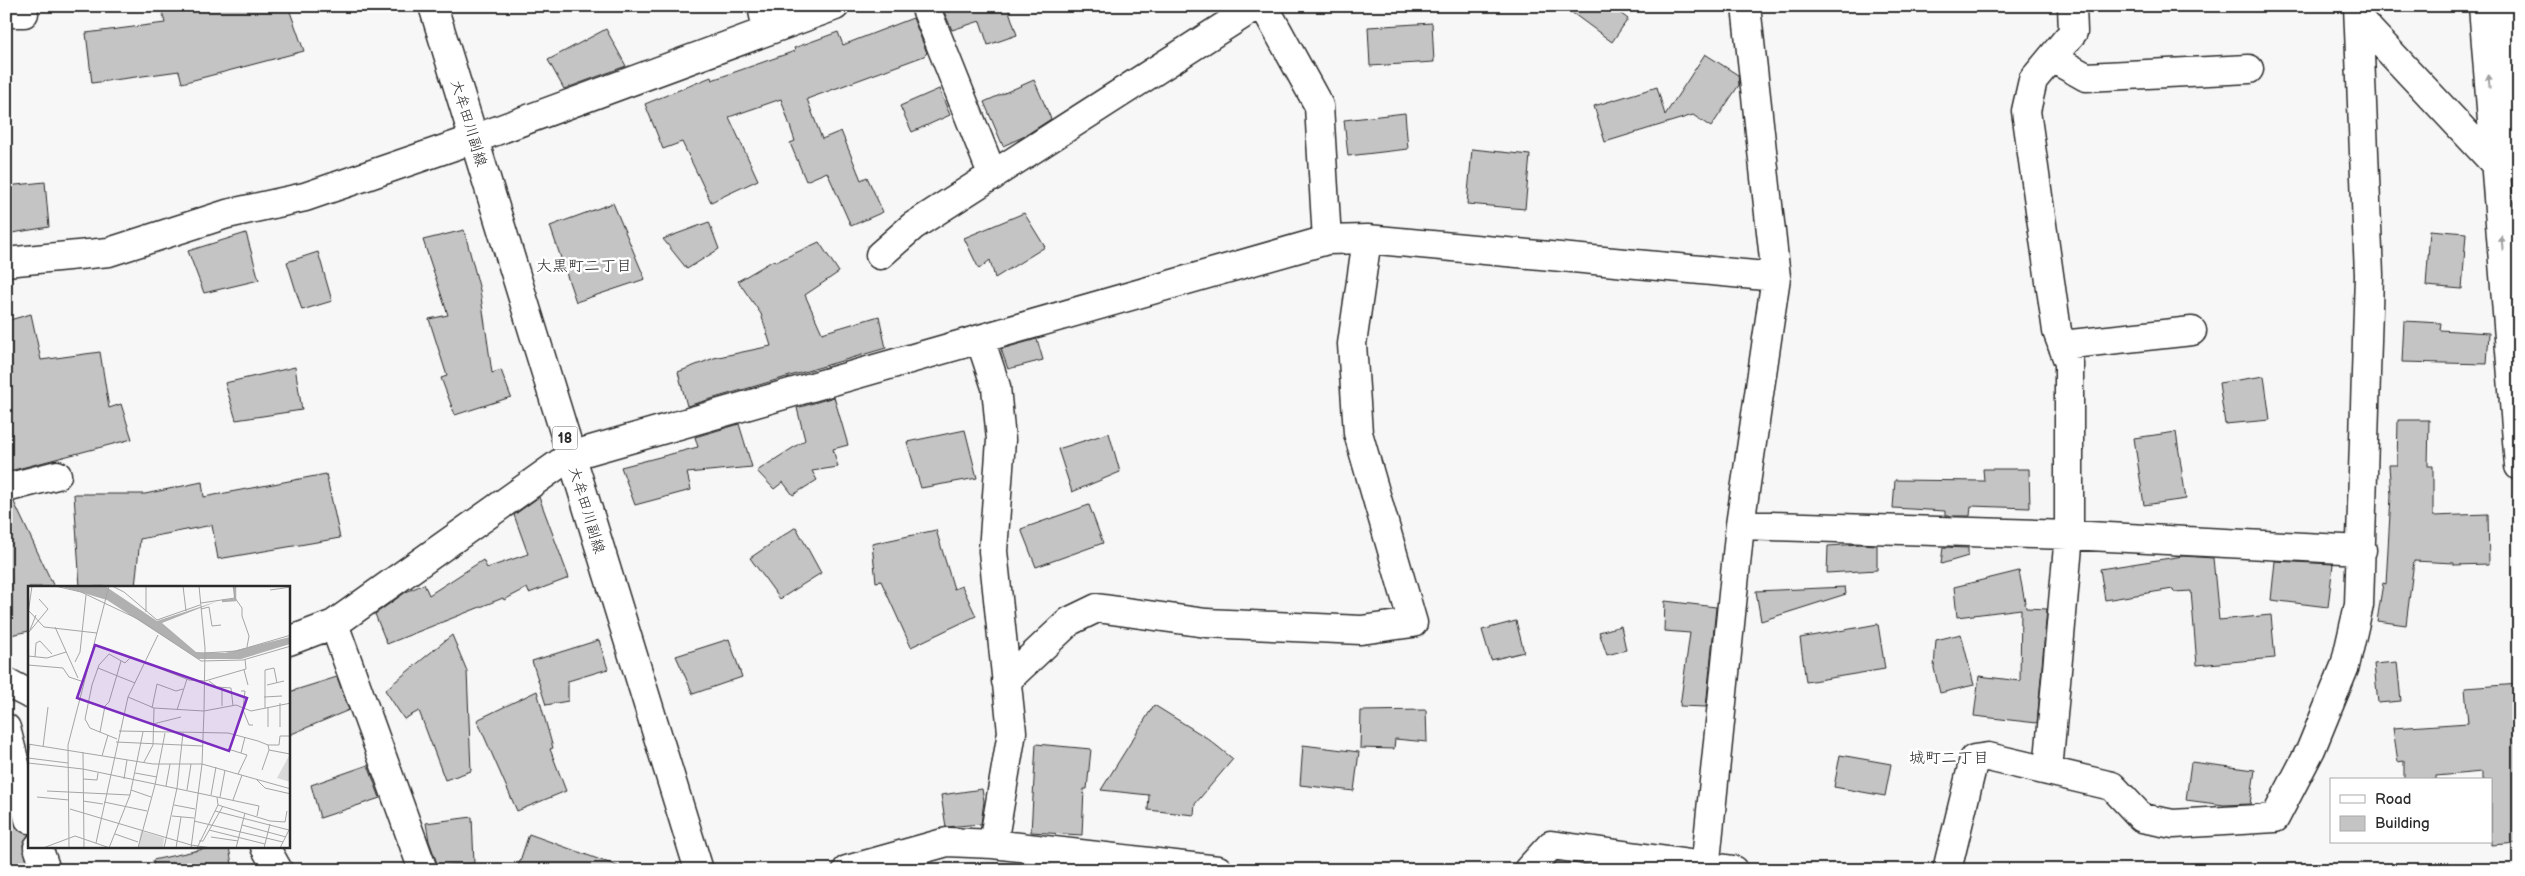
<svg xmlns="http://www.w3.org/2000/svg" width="2525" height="876" font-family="'Balsamiq Sans','Klee One',sans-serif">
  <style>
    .building { fill: #c4c4c4; stroke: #2b2b2b }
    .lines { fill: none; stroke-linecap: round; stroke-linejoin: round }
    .minor-casing { stroke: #2b2b2b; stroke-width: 31 }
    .major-casing { stroke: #2b2b2b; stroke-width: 31 }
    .minor { stroke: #fff; stroke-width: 28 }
    .major { stroke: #fff; stroke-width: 28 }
    .oneway { fill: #a0a0a0 }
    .labels { text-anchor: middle; stroke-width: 5; stroke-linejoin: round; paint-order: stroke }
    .shield { fill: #fff; stroke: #6b6b6b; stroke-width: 1 }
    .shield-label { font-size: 14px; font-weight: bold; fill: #2b2b2b }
    .street-label { font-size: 15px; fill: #2b2b2b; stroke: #fff }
    .neighbourhood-label { font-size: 16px; fill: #2b2b2b; stroke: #fff }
    .inset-river { fill: none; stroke: #b0b0b0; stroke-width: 2.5 }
    .inset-road { fill: none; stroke: #a5a5a5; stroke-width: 1 }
    .view { fill: #7b2cbf; fill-opacity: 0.15; stroke: #7b2cbf; stroke-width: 2.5 }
    .inset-edge { fill: none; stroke: #2b2b2b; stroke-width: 2.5 }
  </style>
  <rect width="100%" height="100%" fill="#f7f7f7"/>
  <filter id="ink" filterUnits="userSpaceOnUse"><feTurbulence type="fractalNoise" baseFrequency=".02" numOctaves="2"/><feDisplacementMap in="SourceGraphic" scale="10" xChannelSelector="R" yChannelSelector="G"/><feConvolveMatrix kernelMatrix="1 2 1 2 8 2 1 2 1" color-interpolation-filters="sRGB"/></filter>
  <g filter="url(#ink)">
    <path class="building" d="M 177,6 L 288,6 L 304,51 L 182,83 L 179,71 L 92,83 L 86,33 L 165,23 L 162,11 Z
      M 1010,6 L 1009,11 L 1017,35 L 988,45 L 980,21 L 952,30 L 942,7 Z
      M 1563,6 L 1611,6 L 1628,19 L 1612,42 Z
      M 913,18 L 927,53 L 924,56 L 807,99 L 822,139 L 841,131 L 861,180 L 867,177 L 883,212 L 851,226 L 827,172 L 806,181 L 790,143 L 795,141 L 781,99 L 729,117 L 758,180 L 711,202 L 682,142 L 663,149 L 645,104 L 711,77 L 712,80 L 795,51 L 794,48 L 838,32 L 843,45 Z
      M 1432,23 L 1434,62 L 1370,66 L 1368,27 Z
      M 606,29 L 626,66 L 564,89 L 548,60 Z
      M 1705,54 L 1738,75 L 1739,85 L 1711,127 L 1693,115 L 1605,142 L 1594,106 L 1657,87 L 1665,115 Z
      M 1034,80 L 1051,119 L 1023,137 L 1003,146 L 984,102 Z
      M 939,89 L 950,115 L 912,132 L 900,106 Z
      M 1405,113 L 1408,149 L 1348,156 L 1344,120 Z
      M 1472,149 L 1530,155 L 1525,209 L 1467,204 Z
      M 45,182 L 49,227 L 6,234 L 6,186 Z
      M 613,203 L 645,279 L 576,302 L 550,226 Z
      M 1024,213 L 1045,247 L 995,278 L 990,260 L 979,269 L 964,238 Z
      M 709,222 L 719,249 L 687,269 L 663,239 Z
      M 464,230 L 480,290 L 492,373 L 501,370 L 511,397 L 455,415 L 441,378 L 447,376 L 429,319 L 448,315 L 423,240 Z
      M 2430,230 L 2466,233 L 2462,289 L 2426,286 Z
      M 246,233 L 259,280 L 204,293 L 188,251 Z
      M 819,242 L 839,272 L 805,295 L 822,333 L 879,316 L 886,348 L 687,406 L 678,372 L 714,358 L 771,346 L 761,314 L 738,281 L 774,260 L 776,262 Z
      M 318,252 L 332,301 L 302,310 L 287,262 Z
      M 31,314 L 41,360 L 100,352 L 109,408 L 121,404 L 132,439 L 6,472 L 6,321 Z
      M 2404,321 L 2441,323 L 2440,330 L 2489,333 L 2487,364 L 2402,362 Z
      M 1037,339 L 1043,360 L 1008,369 L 1001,349 Z
      M 295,367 L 302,410 L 236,420 L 225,383 Z
      M 2264,376 L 2270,420 L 2225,424 L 2219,383 Z
      M 834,397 L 848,445 L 833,449 L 838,467 L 812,471 L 817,480 L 793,495 L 783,482 L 774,489 L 757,471 L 805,440 L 797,408 Z
      M 2398,420 L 2429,420 L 2428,466 L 2433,466 L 2433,516 L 2488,514 L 2489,564 L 2454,565 L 2454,563 L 2414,561 L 2406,625 L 2377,621 L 2383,583 L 2386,584 L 2391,496 L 2389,465 L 2397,465 Z
      M 739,424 L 752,467 L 687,473 L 691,490 L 635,505 L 621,467 L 698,447 L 695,437 Z
      M 965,430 L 977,478 L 921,488 L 907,442 Z
      M 2176,432 L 2186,499 L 2144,505 L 2134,438 Z
      M 1109,433 L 1120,472 L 1072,492 L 1058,449 Z
      M 1983,469 L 2029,469 L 2030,508 L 1971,506 L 1970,516 L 1945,516 L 1945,511 L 1893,508 L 1895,480 L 1984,481 Z
      M 326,474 L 340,538 L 218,559 L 212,525 L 140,539 L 135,587 L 80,587 L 74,494 L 145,494 L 202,482 L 204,497 Z
      M 539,497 L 569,578 L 529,593 L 527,588 L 504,600 L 503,598 L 387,644 L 375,614 L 406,592 L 424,584 L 429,595 L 483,560 L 487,568 L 528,554 L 514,515 Z
      M 14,502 L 54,587 L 29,587 L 29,631 L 6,636 L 6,503 Z
      M 1089,505 L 1103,543 L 1036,567 L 1021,529 Z
      M 796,527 L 821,573 L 780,599 L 750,558 Z
      M 936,530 L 954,589 L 962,586 L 976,616 L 911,647 L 881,581 L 876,582 L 872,544 Z
      M 1860,544 L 1877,545 L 1877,570 L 1827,573 L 1828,546 Z
      M 1943,547 L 1968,548 L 1968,556 L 1941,564 Z
      M 2183,556 L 2213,558 L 2219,620 L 2271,615 L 2275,658 L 2197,665 L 2191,591 L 2174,592 L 2173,589 L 2105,600 L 2100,569 Z
      M 2275,561 L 2333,564 L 2328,607 L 2271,600 Z
      M 2019,571 L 2026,608 L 2047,609 L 2037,723 L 1974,716 L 1979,676 L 2020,681 L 2021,609 L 1957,617 L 1954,587 Z
      M 1845,587 L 1846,594 L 1761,621 L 1756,591 Z
      M 1665,601 L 1716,607 L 1706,707 L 1680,706 L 1690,633 L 1664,631 Z
      M 1516,621 L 1524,652 L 1491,660 L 1482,630 Z
      M 1878,624 L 1885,669 L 1806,682 L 1800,638 Z
      M 1621,626 L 1626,650 L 1607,655 L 1599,632 Z
      M 1961,634 L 1974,685 L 1940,693 L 1934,668 L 1936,640 Z
      M 452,635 L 467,671 L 471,771 L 445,780 L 419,711 L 404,719 L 385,690 Z
      M 729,639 L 742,677 L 693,694 L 676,656 Z
      M 599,640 L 608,669 L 568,681 L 568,701 L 546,705 L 532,661 Z
      M 2397,662 L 2401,701 L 2378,703 L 2374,664 Z
      M 337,677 L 349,710 L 289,735 L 289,692 Z
      M 2519,684 L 2519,843 L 2491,845 L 2491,780 L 2482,780 L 2482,772 L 2436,776 L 2436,780 L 2404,780 L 2404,761 L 2398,762 L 2393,728 L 2468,723 L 2465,688 Z
      M 537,691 L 553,748 L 550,749 L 566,791 L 517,811 L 477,720 Z
      M 1154,705 L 1207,738 L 1233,759 L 1195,804 L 1194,815 L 1148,810 L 1149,795 L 1101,790 Z
      M 1426,710 L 1427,742 L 1395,739 L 1394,749 L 1360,748 L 1361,711 Z
      M 1036,744 L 1091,749 L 1087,789 L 1084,789 L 1082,835 L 1031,832 Z
      M 1303,745 L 1359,752 L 1354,791 L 1300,785 Z
      M 1840,755 L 1891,764 L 1885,796 L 1834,787 Z
      M 2191,762 L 2255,770 L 2250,804 L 2224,805 L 2186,800 Z
      M 368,765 L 380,798 L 320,818 L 311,785 Z
      M 982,789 L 984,801 L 981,824 L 946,827 L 941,795 Z
      M 10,809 L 18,830 L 29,834 L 23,845 L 28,866 L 19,870 L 6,870 L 6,811 Z
      M 472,817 L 474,863 L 438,866 L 429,841 L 426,823 Z
      M 529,834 L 620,867 L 620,870 L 517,870 Z
      M 213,847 L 229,847 L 233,870 L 154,870 L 153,860 Z"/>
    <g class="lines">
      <g class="minor-casing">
        <path id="minor" d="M 762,6 L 767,30
          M 925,6 L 993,176
          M 1264,6 L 1319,106 L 1327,240
          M 2483,6 L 2519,466
          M 2507,6 L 2519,166
          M 6,13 L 24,13
          M 2360,20 L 2495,164 L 2518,162
          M 2052,58 L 2086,77 L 2249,69
          M 880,255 L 913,226 L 1256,6
          M 6,262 L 109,252 L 227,214 L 305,197 L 474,139 L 835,6
          M 980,339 L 996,387 L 1001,440 L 993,551 L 1012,732 L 993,844
          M 2062,345 L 2192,331
          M 6,488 L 57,475
          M 1740,525 L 2069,535 L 2362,550
          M 334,624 L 423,870
          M 289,641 L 334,624 L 570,456 L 1327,240 L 1367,239 L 1776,277
          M 1006,681 L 1070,621 L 1097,608 L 1206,623 L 1361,630 L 1413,623 L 1358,433 L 1352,344 L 1367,239
          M 6,682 L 29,694
          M 6,728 L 29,819
          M 2048,771 L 2069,535 L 2069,363 L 2057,331 L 2026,111 L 2033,80 L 2073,32 L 2072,6
          M 38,847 L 46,870
          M 265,847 L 278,870
          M 847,870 L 947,842 L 993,844 L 1218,870
          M 1528,870 L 1551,845 L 1734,870
          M 1705,870 L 1740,525 L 1776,277 L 1746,6
          M 1947,870 L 1974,759 L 1988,757 L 2112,786 L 2142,818 L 2173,824 L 2275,818 L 2311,749 L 2345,666 L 2359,605 L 2369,275 L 2358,6"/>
      </g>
      <g class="major-casing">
        <path id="major" d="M 433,6 L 699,870"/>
      </g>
      <use href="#minor" class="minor"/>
      <use href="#major" class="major"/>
    </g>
    <defs><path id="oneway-solid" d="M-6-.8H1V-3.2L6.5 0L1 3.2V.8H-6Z" transform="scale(1.25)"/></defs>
    <g class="oneway">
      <use href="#oneway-solid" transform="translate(2489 81) rotate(-95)"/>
      <use href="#oneway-solid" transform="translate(2502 243) rotate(-95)"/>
    </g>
  </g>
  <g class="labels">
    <rect class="shield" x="552.5" y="426.5" width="25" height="23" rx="4"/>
    <g class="shield-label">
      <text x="565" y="443">18</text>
    </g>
    <g class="street-label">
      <text transform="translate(469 123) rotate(73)" y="5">大牟田川副線</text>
      <text transform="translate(587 510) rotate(73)" y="5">大牟田川副線</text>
    </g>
    <g class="neighbourhood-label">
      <text x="584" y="271">大黒町二丁目</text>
      <text x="1949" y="763">城町二丁目</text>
    </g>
  </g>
  <g transform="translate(28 586)">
    <rect width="262" height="262" fill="#f7f7f7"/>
    <path d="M 262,168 L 262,196 L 249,192 ZM 113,245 L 136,252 L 135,262 L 110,262 Z" fill="#d9d9d9"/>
    <path d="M 77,0 L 129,35 L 190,15 L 134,37 L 168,66 L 197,67 L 262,51 L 262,58 L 213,73 L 170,73 L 79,14 L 35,1 Z" fill="#b0b0b0"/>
    <path class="inset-river" d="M 194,15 L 207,14 L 207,0"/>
    <path class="inset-road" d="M 27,0 L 53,6 L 110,33 L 173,75 L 215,74 L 263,60M 84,0 L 96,6 L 129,34 L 172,19M 118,0 L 118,26M 155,0 L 158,25M 242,4 L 263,1M 207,12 L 214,22 L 214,30 L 221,50 L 219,61M 173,17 L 207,12 L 205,0M 173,23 L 181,21 L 184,40 L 193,39M 1,25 L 16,41 L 69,47M 0,28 L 4,0M 27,41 L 50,92M 2,44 L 8,29M 1,46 L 20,23 L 11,13M 177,67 L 208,65 L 263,49M 0,70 L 19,72 L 38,66M 7,71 L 8,57 L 12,55 L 24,68M 47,76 L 52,66 L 58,9M 0,79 L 35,82 L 41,91 L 56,96M 70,82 L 107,97M 216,84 L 220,99M 181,95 L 189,101 L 203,102 L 205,120M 239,99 L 256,95M 194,103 L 194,120M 213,105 L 217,105 L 215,123M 100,111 L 126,122 L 176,125 L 208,119 L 223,125 L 263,117M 236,111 L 254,110M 240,121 L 240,141M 124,122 L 129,98 L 148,105 L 155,103M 237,122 L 237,84 L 246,82 L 249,97M 149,124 L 159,93M 215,124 L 221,139 L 225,139M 125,138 L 153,131M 252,141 L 252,117M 91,145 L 200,147 L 230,155 L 240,159 L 241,164 L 262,168M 72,146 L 77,120 L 81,116 L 93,75M 89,153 L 62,142 L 57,133 L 64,99 L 71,79 L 81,68 L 97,77 L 103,71 L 161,94 L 177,95 L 218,83 L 217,73M 88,156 L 175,160M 0,158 L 125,178 L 174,178 L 263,203M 2,158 L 0,172 L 40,177M 240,159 L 251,159 L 252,150 L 263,150M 15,161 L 20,121M 200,163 L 219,169 L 210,188M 55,166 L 56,262M 213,167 L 217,151M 74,170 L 80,149M 116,176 L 125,159 L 126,122M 0,177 L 55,183 L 189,211 L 190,219 L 169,262M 234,184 L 241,164M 107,187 L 129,191M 55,193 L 69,194 L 70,187M 96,193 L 99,174M 228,193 L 237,202 L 263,208M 138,200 L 142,178M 103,204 L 123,211M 159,204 L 163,178M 19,205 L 102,209M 183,209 L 188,181M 9,211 L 41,214M 189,211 L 231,220 L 229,230M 192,211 L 197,184M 205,214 L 214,189M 55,215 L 75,218M 76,216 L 119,225M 146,219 L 167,223M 190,219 L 242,235 L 257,236 L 259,225M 42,223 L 163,259 L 184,262M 187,225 L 261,244 L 252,262M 144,230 L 166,232M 166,235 L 255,256M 214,239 L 258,251M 181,244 L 237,258M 87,248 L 110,256M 183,251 L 210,255M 171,255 L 175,255 L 195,220M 68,257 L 100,111 L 130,49M 15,262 L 47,250 L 82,262M 41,262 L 40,159 L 81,0M 81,262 L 102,209 L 115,146M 110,262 L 127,199 L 137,147M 136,262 L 149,202 L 155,147M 148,262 L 153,231M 163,262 L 174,178 L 176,125 L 177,62 L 171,0M 208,262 L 217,227M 236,262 L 242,238"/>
    <path class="view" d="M 67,59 L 219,112 L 201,165 L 49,112 Z"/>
    <rect width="262" height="262" class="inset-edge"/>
  </g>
  <rect width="2525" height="876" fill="none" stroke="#fff" stroke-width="25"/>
  <rect x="12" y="12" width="2500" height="851" fill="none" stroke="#2b2b2b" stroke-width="2" filter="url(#ink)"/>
  <rect x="2330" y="778" width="162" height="65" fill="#ffffff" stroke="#aaaaaa"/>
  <rect x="2340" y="795" width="25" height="8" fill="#ffffff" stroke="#aaaaaa"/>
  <text x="2375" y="804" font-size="15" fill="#2b2b2b">Road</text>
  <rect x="2340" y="816" width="25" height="15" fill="#c4c4c4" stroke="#aaaaaa"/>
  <text x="2375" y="828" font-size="15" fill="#2b2b2b">Building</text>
</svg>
